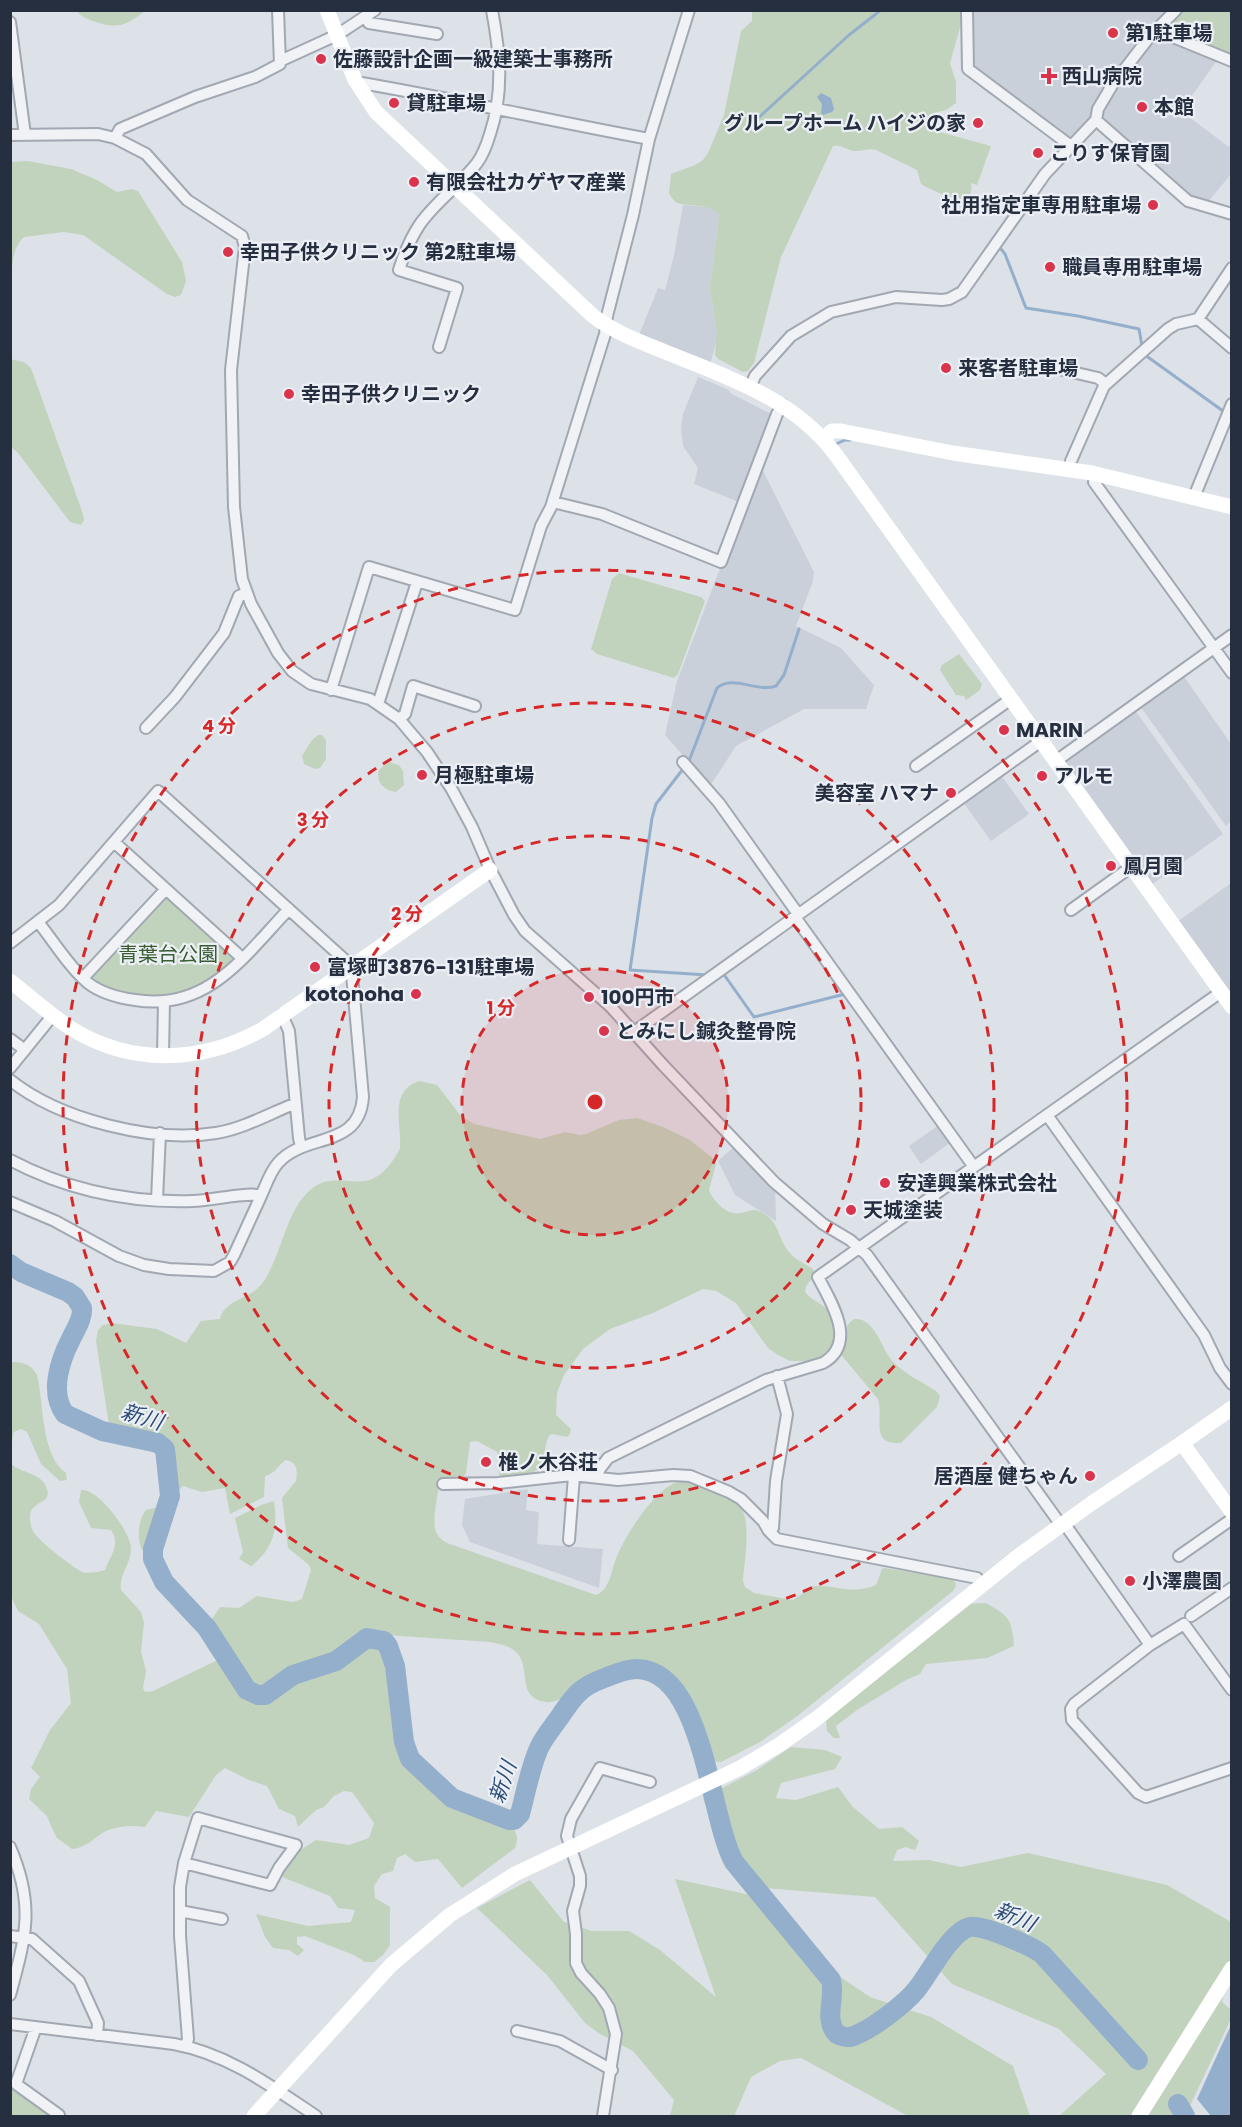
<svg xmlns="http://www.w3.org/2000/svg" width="1242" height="2127" font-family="Poppins,'Noto Sans JP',sans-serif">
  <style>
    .built { fill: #cad0da }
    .green { fill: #c2d3bd }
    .water { fill: #94afcc }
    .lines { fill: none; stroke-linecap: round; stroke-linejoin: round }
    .stream { stroke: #94afcc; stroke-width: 3 }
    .river { stroke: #94afcc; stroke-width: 20 }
    .street-casing { stroke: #a2a8b2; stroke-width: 14 }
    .street { stroke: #f0f2f6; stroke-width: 10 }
    .secondary { stroke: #fff; stroke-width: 15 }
    .ring { fill: none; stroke: #d62828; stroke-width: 3; stroke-dasharray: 10 8 }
    .poi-dot { fill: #da344d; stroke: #ecf0f6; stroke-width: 2 }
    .labels { text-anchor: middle; stroke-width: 4.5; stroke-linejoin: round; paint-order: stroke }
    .poi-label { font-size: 20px; font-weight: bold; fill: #252f40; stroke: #ecf0f6; text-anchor: start }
    .park-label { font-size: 20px; fill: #395d31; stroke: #ecf0f6 }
    .water-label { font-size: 21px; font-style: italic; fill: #2b4d77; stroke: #ecf0f6 }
    .centre { fill: #d62828; stroke: #ecf0f6; stroke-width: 3 }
    .ring-label { font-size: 18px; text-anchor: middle; font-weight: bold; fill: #d62828; stroke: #ecf0f6; stroke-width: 4.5; stroke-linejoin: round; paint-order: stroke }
  </style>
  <rect width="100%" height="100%" fill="#dde1e8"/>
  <path class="built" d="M 971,11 L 1170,11 L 1094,107 L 1090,119 L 1070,141 L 972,67 Z
    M 1159,34 L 1218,59 L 1181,111 L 1229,147 L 1231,144 L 1231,174 L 1207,203 L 1190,198 L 1100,118 L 1114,89 L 1155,35 Z
    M 683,205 L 707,207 L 715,209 L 719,215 L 710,288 L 718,336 L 710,365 L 639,335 L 658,288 L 665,290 L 674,255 Z
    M 698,377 L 729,390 L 730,393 L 773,415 L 739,502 L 694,484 L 698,468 L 683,446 L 681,428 L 683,414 Z
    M 761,467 L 814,572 L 813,581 L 796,626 L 841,648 L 874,685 L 866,709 L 804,709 L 736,746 L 710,786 L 665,735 L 677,681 L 721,566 L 724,567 Z
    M 1183,675 L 1231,744 L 1231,821 L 1226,826 L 1140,706 Z
    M 1135,710 L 1223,834 L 1151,885 L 1064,764 L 1065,760 Z
    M 1001,775 L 1029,814 L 991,841 L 963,802 Z
    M 1231,883 L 1231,997 L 1177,922 Z
    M 939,1125 L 951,1142 L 921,1164 L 909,1146 Z
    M 735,1146 L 775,1187 L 776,1221 L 735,1195 L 718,1161 Z
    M 528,1489 L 526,1510 L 539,1512 L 537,1544 L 603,1549 L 599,1588 L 470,1542 L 462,1525 L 465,1499 Z"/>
  <path class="green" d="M 77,11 L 145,11 C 125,27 116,29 93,21 C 86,18 81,17 77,11 Z
    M 752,11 L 962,11 L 961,24 L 950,63 L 956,82 L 956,103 L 946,110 L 934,113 L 938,129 L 943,133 L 991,146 L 977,185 L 971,183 C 973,191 969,201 961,203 L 924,186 L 921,184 L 917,170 L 876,150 C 869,148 864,151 856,151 C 848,151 842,144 833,146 L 781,257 L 754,363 L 748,371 L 743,372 L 718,359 L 715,355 L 717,331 L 710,288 L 719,215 C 709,202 689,208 675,202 L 669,194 L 671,174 L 695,165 L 703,160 L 708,153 L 724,115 L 741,31 L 752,21 Z
    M 1182,11 L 1231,11 L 1231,57 L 1167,30 L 1166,26 Z
    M 27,161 L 71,169 L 97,180 L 117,192 L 132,189 L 138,191 L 182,262 L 186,281 L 181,295 L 175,297 L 167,294 L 83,235 L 64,232 L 24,237 C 13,247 13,261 11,274 L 11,162 Z
    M 10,359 L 24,362 L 31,368 L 83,514 L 84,520 L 81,525 L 70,522 L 18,453 L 11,447 Z
    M 619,573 L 701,597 L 705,601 L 678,674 L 674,678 L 597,654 L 591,649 L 612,579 Z
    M 959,654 L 982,684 L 980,690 L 966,700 L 964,696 L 956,695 L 940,670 L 942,665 Z
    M 318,735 L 322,735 L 326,740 L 326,759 L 320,768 L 315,769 L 304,764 L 302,756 L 312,740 Z
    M 388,762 L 399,765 L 403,771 L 404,785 L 396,792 C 385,791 375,782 379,770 Z
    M 162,899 L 170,899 L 232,954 L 232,962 L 215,978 L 173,996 L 143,997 L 113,991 L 94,982 L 93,974 Z
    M 420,1081 L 437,1085 L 460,1115 L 474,1124 L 540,1139 L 565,1132 L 579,1135 L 586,1134 L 619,1120 L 637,1118 L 663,1127 L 690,1140 L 715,1160 L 716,1164 L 709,1190 C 713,1201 727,1216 741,1213 C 747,1212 750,1210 756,1210 C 782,1220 775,1236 790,1253 C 795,1260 806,1264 813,1269 L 815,1275 L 806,1286 L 805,1292 C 811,1300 821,1303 828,1310 C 838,1321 836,1338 833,1351 L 816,1361 L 790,1361 L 778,1355 L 768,1348 L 736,1303 L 716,1291 L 703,1289 L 653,1313 L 610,1329 L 583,1349 L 564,1375 L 557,1393 L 556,1415 L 571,1429 L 570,1434 L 567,1437 L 552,1434 L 549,1436 C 545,1444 545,1452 543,1460 C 537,1478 518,1476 502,1479 L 499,1474 L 497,1452 L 477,1441 L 470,1442 L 466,1473 L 462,1478 L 439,1487 C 437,1497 432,1523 436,1532 C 438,1537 442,1540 447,1543 L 596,1595 C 611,1589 611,1569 617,1556 C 625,1536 656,1487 678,1482 C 691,1479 727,1496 738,1505 C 753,1516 744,1563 743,1581 L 745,1587 L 754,1593 L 793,1600 L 814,1586 C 838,1585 852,1595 876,1585 L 882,1569 L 885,1568 L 951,1579 L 955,1582 L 956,1586 L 953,1591 L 796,1717 L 760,1742 L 721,1762 L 717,1762 C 707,1757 705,1741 702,1730 C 694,1709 685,1686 666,1672 C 645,1657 624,1663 601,1672 C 594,1675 587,1677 580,1681 C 569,1689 562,1704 546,1702 C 515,1698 532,1666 516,1652 C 508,1645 499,1644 490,1642 L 371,1634 L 362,1637 L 329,1660 L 291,1671 L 264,1691 L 254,1689 L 247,1684 L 214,1632 L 212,1619 L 220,1607 L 239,1608 L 257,1596 L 293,1602 L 302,1599 L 311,1570 L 309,1565 L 288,1548 L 282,1498 L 296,1481 C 298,1471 297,1462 286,1460 C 278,1465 275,1474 265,1476 L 264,1497 L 230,1514 L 225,1488 L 202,1492 L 183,1486 L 179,1490 L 174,1488 C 172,1477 173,1455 167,1445 C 159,1432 122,1436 109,1425 L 96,1341 L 98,1330 L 103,1325 L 112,1323 L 157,1329 L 186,1343 L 201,1321 L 220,1319 C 224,1300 249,1299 261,1285 C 282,1259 285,1207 314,1187 C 334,1173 359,1188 376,1177 C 386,1172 395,1158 400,1149 C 402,1125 388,1090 420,1081 Z
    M 854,1319 C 875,1317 881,1348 893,1362 C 905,1374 922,1382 936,1391 L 940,1396 L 937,1407 L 901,1443 C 869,1445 884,1418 878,1399 L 842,1356 C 842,1343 842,1327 854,1319 Z
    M 11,1362 C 23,1362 31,1364 37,1375 C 44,1404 41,1456 66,1473 L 67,1480 L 60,1481 L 41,1464 L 27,1432 L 21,1429 L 14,1432 L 11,1445 Z
    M 10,1463 C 21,1474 42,1472 47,1489 C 52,1505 30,1500 30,1517 C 30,1523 31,1529 35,1534 C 39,1541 75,1569 82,1572 C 89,1574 99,1572 105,1570 C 110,1556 121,1545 111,1530 L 91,1528 L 79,1502 L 81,1490 C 98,1488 131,1532 131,1549 C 131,1564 119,1574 121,1590 L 141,1612 L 144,1623 L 141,1652 L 146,1671 L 143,1688 L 145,1692 L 153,1691 L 218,1660 L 227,1664 L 245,1693 L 261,1700 L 271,1697 L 295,1679 L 338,1665 L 369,1642 L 381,1644 L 392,1673 L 400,1743 L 406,1761 L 450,1801 L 513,1828 C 518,1835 518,1840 515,1848 L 462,1888 L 438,1859 L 415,1862 L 405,1854 L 397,1858 L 393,1871 L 382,1874 L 374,1886 L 375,1898 L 390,1907 L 390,1945 L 383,1955 L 374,1962 L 365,1962 L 354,1955 L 305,1936 L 297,1937 L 297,1944 L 304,1950 L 298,1956 L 289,1950 L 273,1948 L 265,1937 L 256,1914 L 308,1926 L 351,1922 L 355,1910 L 338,1908 L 330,1896 L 282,1877 C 291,1857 298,1851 316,1840 L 349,1845 L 369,1838 L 374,1823 L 352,1792 L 344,1791 L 334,1796 L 324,1807 L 316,1810 L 298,1827 L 295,1816 L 279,1809 L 267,1786 L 249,1780 L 225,1768 L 216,1775 L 189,1817 L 156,1811 L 145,1827 C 132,1825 118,1826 106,1831 C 94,1837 87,1848 72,1849 L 57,1838 L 51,1826 L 47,1816 L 29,1799 L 31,1789 L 40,1777 L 31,1768 L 50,1730 L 71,1703 L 67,1669 L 39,1624 L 18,1611 L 11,1596 Z
    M 274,1501 C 277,1523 276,1543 259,1559 C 258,1560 253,1565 252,1566 C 249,1566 242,1560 239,1559 L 243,1552 L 235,1518 L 261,1505 Z
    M 154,1508 L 158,1509 C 162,1519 153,1544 146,1551 L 143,1551 C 136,1540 138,1520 146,1510 Z
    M 986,1603 C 1009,1616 1012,1619 1014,1646 L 987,1658 L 926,1664 L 920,1674 L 906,1680 L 857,1710 L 836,1726 L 840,1738 L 834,1738 L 827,1731 L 826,1721 L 964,1604 Z
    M 791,1747 L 825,1750 L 842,1757 L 835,1769 L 781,1783 L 776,1798 L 796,1800 L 838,1787 L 852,1806 L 879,1829 L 902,1827 L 919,1841 L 915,1850 L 905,1847 L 897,1850 L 893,1861 L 929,1860 L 961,1867 L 1028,1853 L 1167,1885 L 1231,1922 L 1231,1955 L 1222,2002 L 1231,2010 L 1231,2019 L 1188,2110 L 1194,2116 L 1059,2116 L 1106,2074 L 1059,2029 L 952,1984 L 875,1897 L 765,1888 L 720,1847 L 703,1798 L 757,1770 Z
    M 675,1879 L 770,1899 L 824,1966 L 870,1997 L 931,2017 L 1013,2066 L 1030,2116 L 908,2116 L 801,2058 L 780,2061 L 751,2077 L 735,2114 L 737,2116 L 670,2116 L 674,2100 L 633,2051 L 600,2034 L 585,2023 L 547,1975 L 477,1908 L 530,1880 L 564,1922 L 592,1931 L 629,1931 L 660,1950 L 716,1997 Z
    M 10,2083 L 50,2116 L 11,2116 Z"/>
  <path class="water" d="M 821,93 L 831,98 L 834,109 L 832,112 L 823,115 L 821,113 L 822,104 L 817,97 Z
    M 1231,2025 L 1231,2114 L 1230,2116 L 1211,2116 L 1197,2099 Z"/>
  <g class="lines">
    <path class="stream" d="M 756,120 L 849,35 L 881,10
      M 1001,249 L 1005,254 L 1026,308 L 1078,316 L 1139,329 L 1142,346
      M 1145,355 L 1223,411
      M 836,444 L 845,440 L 850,440
      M 689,761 L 717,688 C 733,674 757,693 776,686 L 784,675 L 799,629
      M 683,769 L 656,804 L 652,818 L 630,970 L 707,975
      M 725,976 L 754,1017 L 845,994"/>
    <path class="river" d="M 10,1264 L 21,1272 L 68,1292 L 75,1297 L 82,1308 C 83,1319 75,1330 71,1339 C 60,1360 49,1393 65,1414 L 102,1431 L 158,1443 L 165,1449 L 170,1496 L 153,1549 L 153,1559 L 164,1582 L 207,1628 L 247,1690 L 258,1695 L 265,1695 L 293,1675 L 336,1661 L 367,1638 L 384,1641 L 388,1646 L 395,1666 L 404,1742 L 410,1759 L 452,1798 L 509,1820 L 514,1820 L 520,1814 C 526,1792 530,1768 539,1748 C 544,1737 552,1728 559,1718 C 573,1698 578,1688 602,1679 C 613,1675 624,1669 637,1669 C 704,1670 709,1817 734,1862 L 831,1980 C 836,1997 823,2020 837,2034 C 842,2036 845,2038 850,2037 C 869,2032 905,2004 917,1989 C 929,1974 951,1931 970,1927 C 982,1924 1031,1946 1042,1954 L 1138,2060
      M 1178,2104 L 1185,2116"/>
    <g class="street-casing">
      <path id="street" d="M 967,10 L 968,69 L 1071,146
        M 365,17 L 369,23 L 437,34
        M 10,22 L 25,135
        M 1159,27 L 1166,34 L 1232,61
        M 280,61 L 337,35 L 375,10
        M 1117,79 L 1151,35 L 1176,10
        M 356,82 C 455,99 551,121 649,139
        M 1096,120 L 1098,109 L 1114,82
        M 10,135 L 98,134 L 115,138 L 146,154 L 187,200 L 242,236 L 245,247 L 231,370 L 234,507 L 242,579 L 251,604 L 278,653 L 292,671 L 311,684 L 370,699 L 399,719 L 427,752 L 451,788 L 472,827 L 490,869 L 514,915 L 525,931 L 611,1007 L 663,1065 L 774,1182 L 823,1224 L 850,1240 L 867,1255 L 1061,1525
        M 115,138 L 120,129 L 195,97 L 255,77 L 280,64 L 278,10
        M 1198,319 L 1232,348
        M 439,347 L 457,288 L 399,270 C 404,254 410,239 420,224 C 436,201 460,185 477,163 C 483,155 487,144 490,134 C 504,92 500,53 492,10
        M 1046,366 L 1098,378 L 1106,384
        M 750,388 L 755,376 L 791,336 L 831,312 L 896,297 L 942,300 L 949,299 L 962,292 L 1045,174 L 1096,120 L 1188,201 L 1232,214
        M 1070,470 L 1071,461 L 1104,386 L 1168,329 L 1176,324 L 1198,319 L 1232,268
        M 1096,474 L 1094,482 L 1232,673
        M 1194,497 L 1232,404
        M 553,502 L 602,514 L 721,562 L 777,414 L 783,405
        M 331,690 L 369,567 L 515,610 L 541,526 L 551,507 L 605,334 L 607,316 L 633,215 L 649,139 L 689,10
        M 378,704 L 417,582
        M 399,719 L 405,714 L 413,686 L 475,706
        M 146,728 L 175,697 L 224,633 L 239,596 L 247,593
        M 1056,761 L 1232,635
        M 683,762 L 719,803 L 798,914
        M 916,766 L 1011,699
        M 114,842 L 242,958
        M 1071,910 L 1131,867
        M 795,917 L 974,1167
        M 39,923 C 54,942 70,968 88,983 C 101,993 120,998 135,1000 C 208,1012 245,955 289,909
        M 10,943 L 59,905 L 158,791 L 346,961 L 352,974 L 363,1097 C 359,1150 305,1132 278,1163 C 270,1172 266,1185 261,1196 C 252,1216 243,1235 234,1255 L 230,1262 L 214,1271 L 169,1269 L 144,1265 L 119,1256 L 55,1221 L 10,1202
        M 83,978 L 166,889
        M 282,1015 L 289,1031 L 299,1138 L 301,1147
        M 634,1032 L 1041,741
        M 10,1039 L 25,1050
        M 163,1056 L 164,1001
        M 10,1068 L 53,1015
        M 10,1080 C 60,1120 153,1143 216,1133 C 241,1129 265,1116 289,1106 L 296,1105
        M 1047,1115 L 1204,1335 L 1220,1368 L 1232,1384
        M 10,1160 C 67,1190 129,1203 193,1201 C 210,1201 249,1191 261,1196
        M 157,1200 L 160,1133
        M 598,1478 L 599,1470 L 608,1458 L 766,1380 L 823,1363 C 858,1343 831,1302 818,1277 L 1221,992
        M 443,1484 L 498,1483 L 572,1475 L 618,1480 L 673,1475 L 690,1476 L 729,1492 L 741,1499 L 763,1521 L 769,1531 L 777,1539 L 977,1578 L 982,1584
        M 1064,1523 L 1150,1645 L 1184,1624 L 1232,1690
        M 768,1530 L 773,1528 L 776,1481 L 787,1414 L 777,1376
        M 569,1540 L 574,1476
        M 1179,1556 L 1232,1519
        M 1191,1616 L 1232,1588
        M 1150,1645 L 1074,1704 L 1071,1709 L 1072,1720 L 1138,1793 L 1146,1797 L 1232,1768
        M 10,1847 C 35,1905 26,1936 10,1995
        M 184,1863 L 270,1885 L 279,1868 L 296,1845 L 198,1818 L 184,1863 L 180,1887 L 180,1936 L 188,2039 L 186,2046
        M 180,1911 L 222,1919
        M 10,1936 L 32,1939 L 79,1981 L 98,2023 L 97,2035
        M 10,2024 L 174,2044 C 228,2054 271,2086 316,2116
        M 36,2027 L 16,2084 L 59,2115
        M 517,2031 L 560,2041 L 612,2070
        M 603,2116 L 616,2034 L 609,2008 L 600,1994 L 581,1973 L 576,1963 L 576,1934 L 573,1911 L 580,1886 L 580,1876 L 567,1836 L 571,1819 L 600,1768 L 650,1782"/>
    </g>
    <use href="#street" class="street"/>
    <path class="secondary" d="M 327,10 L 355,80 L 376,112 L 593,316 C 613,331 635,340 658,349 C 723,376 792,396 836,455 L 1232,1007
      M 823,439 L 832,431 L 841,431 L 953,453 L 1092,473 L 1232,507
      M 10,981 C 31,997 50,1015 72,1029 C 132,1066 203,1063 263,1029 L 490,870
      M 1232,1408 L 1182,1443 L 1232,1512
      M 254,2116 L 391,1965 L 450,1915 L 515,1874 L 740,1768 L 779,1745 L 816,1719 L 1017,1557 L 1092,1503 L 1182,1443
      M 1139,2116 L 1232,1968"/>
  </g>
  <circle cx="595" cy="1102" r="133" fill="#d62828" fill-opacity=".12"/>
  <g class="ring">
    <circle cx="595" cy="1102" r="133"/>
    <circle cx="595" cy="1102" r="266"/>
    <circle cx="595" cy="1102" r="399"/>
    <circle cx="595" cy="1102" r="532"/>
  </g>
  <g class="poi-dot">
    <circle cx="1113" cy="33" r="6"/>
    <circle cx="321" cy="59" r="6"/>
    <path d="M1046 67h6v6h6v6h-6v6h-6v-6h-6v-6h6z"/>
    <circle cx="394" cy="103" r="6"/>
    <circle cx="1142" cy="107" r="6"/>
    <circle cx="978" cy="123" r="6"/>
    <circle cx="1038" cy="153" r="6"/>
    <circle cx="414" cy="182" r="6"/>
    <circle cx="1153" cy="205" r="6"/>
    <circle cx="228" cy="252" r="6"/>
    <circle cx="1050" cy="267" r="6"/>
    <circle cx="946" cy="368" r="6"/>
    <circle cx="289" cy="394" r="6"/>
    <circle cx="1004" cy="730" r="6"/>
    <circle cx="422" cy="775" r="6"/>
    <circle cx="1042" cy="776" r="6"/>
    <circle cx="951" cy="793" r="6"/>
    <circle cx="1111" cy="866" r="6"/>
    <circle cx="315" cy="967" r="6"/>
    <circle cx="416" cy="994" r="6"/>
    <circle cx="589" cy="997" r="6"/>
    <circle cx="604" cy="1031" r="6"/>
    <circle cx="885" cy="1183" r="6"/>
    <circle cx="851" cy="1210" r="6"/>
    <circle cx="486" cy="1462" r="6"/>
    <circle cx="1090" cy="1476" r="6"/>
    <circle cx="1130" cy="1581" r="6"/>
  </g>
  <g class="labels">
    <g class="poi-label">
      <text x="1125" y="40">第1駐車場</text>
      <text x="333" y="66">佐藤設計企画一級建築士事務所</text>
      <text x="1062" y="83">西山病院</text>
      <text x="406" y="110">貸駐車場</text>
      <text x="1154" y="114">本館</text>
      <text x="966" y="130" text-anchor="end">グループホーム ハイジの家</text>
      <text x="1050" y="160">こりす保育園</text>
      <text x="426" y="189">有限会社カゲヤマ産業</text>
      <text x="1141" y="212" text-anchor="end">社用指定車専用駐車場</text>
      <text x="240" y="259">幸田子供クリニック 第2駐車場</text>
      <text x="1062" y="274">職員専用駐車場</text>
      <text x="958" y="375">来客者駐車場</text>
      <text x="301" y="401">幸田子供クリニック</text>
      <text x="1016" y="737">MARIN</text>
      <text x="434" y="782">月極駐車場</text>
      <text x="1054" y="783">アルモ</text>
      <text x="939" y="800" text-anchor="end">美容室 ハマナ</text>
      <text x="1123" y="873">鳳月園</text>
      <text x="327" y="974">富塚町3876-131駐車場</text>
      <text x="404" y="1001" text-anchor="end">kotonoha</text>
      <text x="601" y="1004">100円市</text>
      <text x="616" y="1038">とみにし鍼灸整骨院</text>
      <text x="897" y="1190">安達興業株式会社</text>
      <text x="863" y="1217">天城塗装</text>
      <text x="498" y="1469">椎ノ木谷荘</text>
      <text x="1078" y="1483" text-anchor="end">居酒屋 健ちゃん</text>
      <text x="1142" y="1588">小澤農園</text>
    </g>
    <g class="park-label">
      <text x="168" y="961">青葉台公園</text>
    </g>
    <g class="water-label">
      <text transform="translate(142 1417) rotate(17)" y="7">新川</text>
      <text transform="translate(503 1782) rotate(-71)" y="7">新川</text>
      <text transform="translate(1015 1917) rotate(23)" y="7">新川</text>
    </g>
  </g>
  <circle cx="595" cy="1102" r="9" class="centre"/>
  <g class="ring-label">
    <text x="219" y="732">4 分</text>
    <text x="313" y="826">3 分</text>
    <text x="407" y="920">2 分</text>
    <text x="501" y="1014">1 分</text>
  </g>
  <rect width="1242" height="2127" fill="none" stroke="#252f40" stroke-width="24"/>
</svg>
